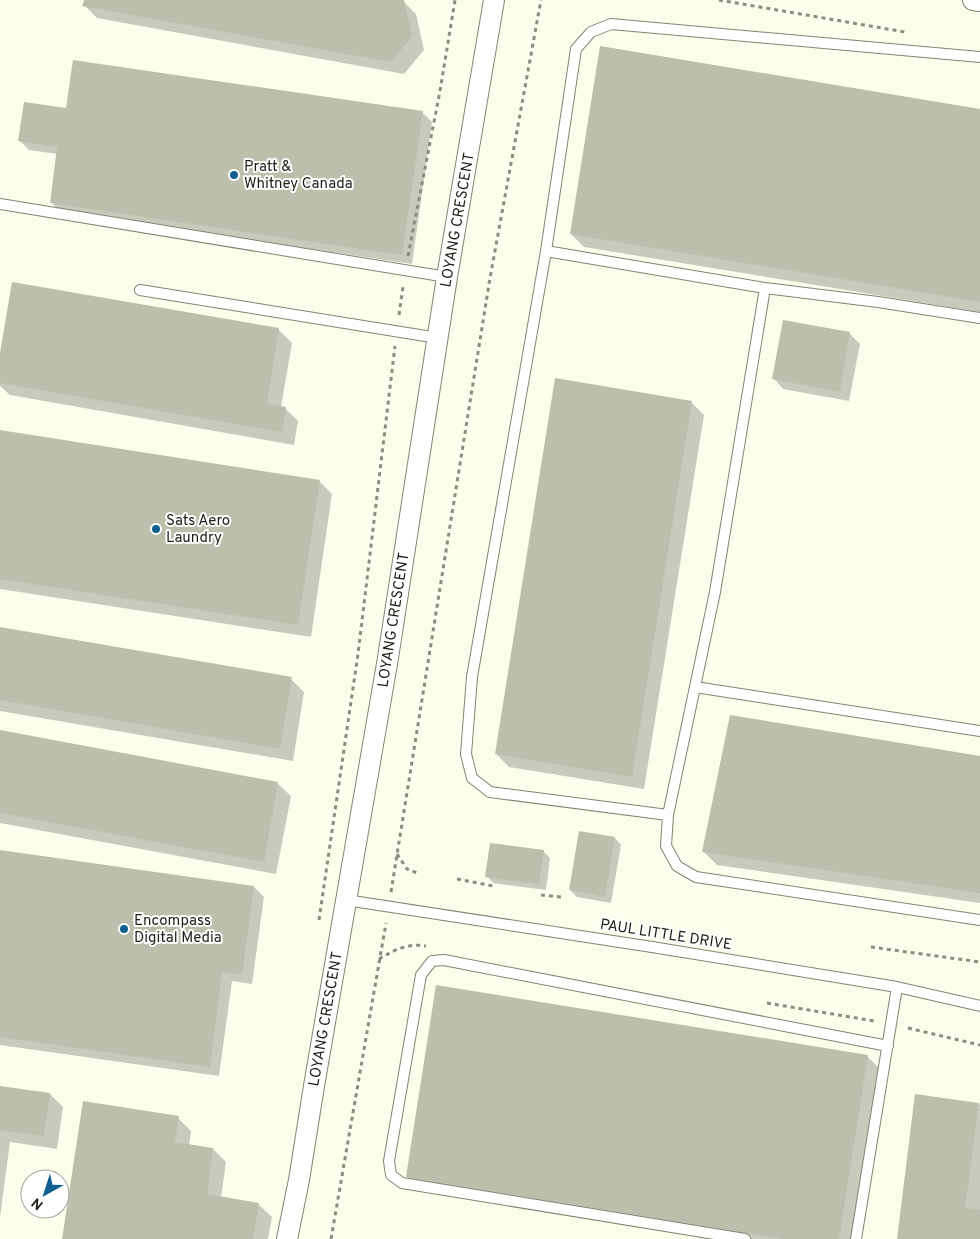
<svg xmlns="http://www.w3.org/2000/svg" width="980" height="1239" font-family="Overpass,sans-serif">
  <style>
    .shadow { fill: #0003 }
    .building { fill: #bdbeac }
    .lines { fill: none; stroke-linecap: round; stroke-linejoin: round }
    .service-casing { stroke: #838373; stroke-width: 12 }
    .minor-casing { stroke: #838373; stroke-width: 22 }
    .path { stroke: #8c8c7f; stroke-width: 3; stroke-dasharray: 4 4; stroke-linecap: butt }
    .service { stroke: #fff; stroke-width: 10 }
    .minor { stroke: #fff; stroke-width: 20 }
    .poi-dot { fill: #105f91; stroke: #fff; stroke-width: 2 }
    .labels { text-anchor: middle; stroke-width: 4; stroke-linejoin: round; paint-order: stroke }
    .poi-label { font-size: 15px; fill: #1e1e17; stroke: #fff; text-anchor: start }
    .street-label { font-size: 15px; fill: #1e1e17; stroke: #fff }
  </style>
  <rect width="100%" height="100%" fill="#fcfdea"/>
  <path class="shadow" d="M 85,0 L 399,0 L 403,1 L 416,14 L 424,50 L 404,74 L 97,18 L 84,5 Z
    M 980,111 L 980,312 L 584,247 L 571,234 Z
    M 422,112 L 432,122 L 412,264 L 61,212 L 51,202 L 57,154 L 29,150 L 19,140 Z
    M 279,330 L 292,343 L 281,407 L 285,408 L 298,421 L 294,445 L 10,395 L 0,386 L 0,361 Z
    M 850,334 L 860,344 L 849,401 L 783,389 L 774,379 Z
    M 691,402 L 704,415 L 644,789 L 509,767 L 496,754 Z
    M 0,432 L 319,481 L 332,494 L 311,637 L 0,589 Z
    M 0,628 L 291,679 L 304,692 L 293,761 L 0,711 Z
    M 0,732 L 277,783 L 291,796 L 276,874 L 0,823 Z
    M 980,757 L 980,903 L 717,865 L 704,852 Z
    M 615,838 L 621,845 L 611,903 L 577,897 L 570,890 Z
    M 0,851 L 254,887 L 264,897 L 252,984 L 232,981 L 219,1076 L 0,1045 Z
    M 543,851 L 550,858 L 546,890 L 493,883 L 487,876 Z
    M 867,1056 L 881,1070 L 854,1239 L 720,1239 L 421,1190 L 408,1177 Z
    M 0,1087 L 50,1094 L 63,1107 L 57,1149 L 10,1142 L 0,1217 Z
    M 979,1104 L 980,1105 L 980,1239 L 898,1239 Z
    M 178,1118 L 191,1131 L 189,1146 L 213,1149 L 226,1162 L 221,1198 L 258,1204 L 272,1217 L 268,1239 L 63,1239 Z"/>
  <path class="building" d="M 84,0 L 404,0 L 412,36 L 391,62 L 82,6 Z
    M 600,46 L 980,109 L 980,302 L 570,234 Z
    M 73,60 L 423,111 L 402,255 L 50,203 L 57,147 L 18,141 L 24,102 L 66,108 Z
    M 12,282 L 279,328 L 267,404 L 286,407 L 282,432 L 0,383 L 0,353 Z
    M 783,320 L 850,332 L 840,392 L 772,379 Z
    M 555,378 L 692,401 L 632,777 L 495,754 Z
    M 0,430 L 320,480 L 298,625 L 0,579 Z
    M 0,627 L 292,677 L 280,749 L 0,700 Z
    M 730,715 L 980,756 L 980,893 L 702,852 Z
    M 0,730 L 278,782 L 264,862 L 0,813 Z
    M 579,831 L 615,837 L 605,897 L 569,890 Z
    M 490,843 L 544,850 L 539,884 L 485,877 Z
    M 0,850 L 254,886 L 242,975 L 222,972 L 210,1067 L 0,1037 Z
    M 436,985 L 868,1055 L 839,1239 L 784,1239 L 406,1177 Z
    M 0,1086 L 50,1093 L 44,1136 L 0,1130 Z
    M 915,1094 L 979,1103 L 965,1208 L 980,1210 L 980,1239 L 897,1239 Z
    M 83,1101 L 179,1116 L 175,1142 L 213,1148 L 207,1194 L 259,1203 L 253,1239 L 62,1239 Z"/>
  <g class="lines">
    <g class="service-casing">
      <path id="service" d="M 0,204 L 447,277
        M 546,251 L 765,288 L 878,302 L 980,318
        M 765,288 L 715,592 L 668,815 L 666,846 L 677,866 L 696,877 L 980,920
        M 140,290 L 438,338
        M 695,687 L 980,731
        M 668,815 L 490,792 L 472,778 L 466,754 L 472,677 L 546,251 L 576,49 L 591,32 L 611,24 L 980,57
        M 346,900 L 652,947 L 897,987 L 980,1006
        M 745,1239 L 402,1183 L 391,1175 L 389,1161 L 421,975 L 432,961 L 444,960 L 888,1046
        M 856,1239 L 897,987"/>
    </g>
    <g class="minor-casing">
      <path id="minor" d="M 973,0 L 980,1
        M 287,1239 L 299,1180 L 314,1086 L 388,658 L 447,277 L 494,0"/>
    </g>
    <path class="path" d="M 719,0 L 905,32
      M 408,256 L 440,91 L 455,0
      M 399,315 L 403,287
      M 397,854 L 407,869 L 417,873
      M 457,879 L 493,886
      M 391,892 L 490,278 L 541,0
      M 541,895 L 562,897
      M 319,920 L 358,654 L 395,346
      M 871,947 L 980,962
      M 379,959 C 394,950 408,943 426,946
      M 767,1003 L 874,1021
      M 908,1028 L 980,1045
      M 331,1239 L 386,923"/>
    <use href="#service" class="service"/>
    <use href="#minor" class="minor"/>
  </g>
  <g class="poi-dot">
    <circle cx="234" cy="175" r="5"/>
    <circle cx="156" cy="529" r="5"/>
    <circle cx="124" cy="929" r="5"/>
  </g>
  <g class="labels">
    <g class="poi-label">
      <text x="244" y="171">Pratt &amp;<tspan x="244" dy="17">Whitney Canada</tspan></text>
      <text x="166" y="525">Sats Aero<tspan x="166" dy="17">Laundry</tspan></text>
      <text x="134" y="925">Encompass<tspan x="134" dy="17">Digital Media</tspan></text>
    </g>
    <g class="street-label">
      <text transform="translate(457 220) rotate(-80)" y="5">LOYANG CRESCENT</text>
      <text transform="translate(393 620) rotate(-81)" y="5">LOYANG CRESCENT</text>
      <text transform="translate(666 934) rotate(9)" y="5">PAUL LITTLE DRIVE</text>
      <text transform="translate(325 1019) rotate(-80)" y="5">LOYANG CRESCENT</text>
    </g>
  </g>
  <g transform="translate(45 1194) rotate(219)"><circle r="24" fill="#ffffff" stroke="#a5a5a2"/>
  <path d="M0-4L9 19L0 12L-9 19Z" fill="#105f91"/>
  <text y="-8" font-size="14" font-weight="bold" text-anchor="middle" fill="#1e1e17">N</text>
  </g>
</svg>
